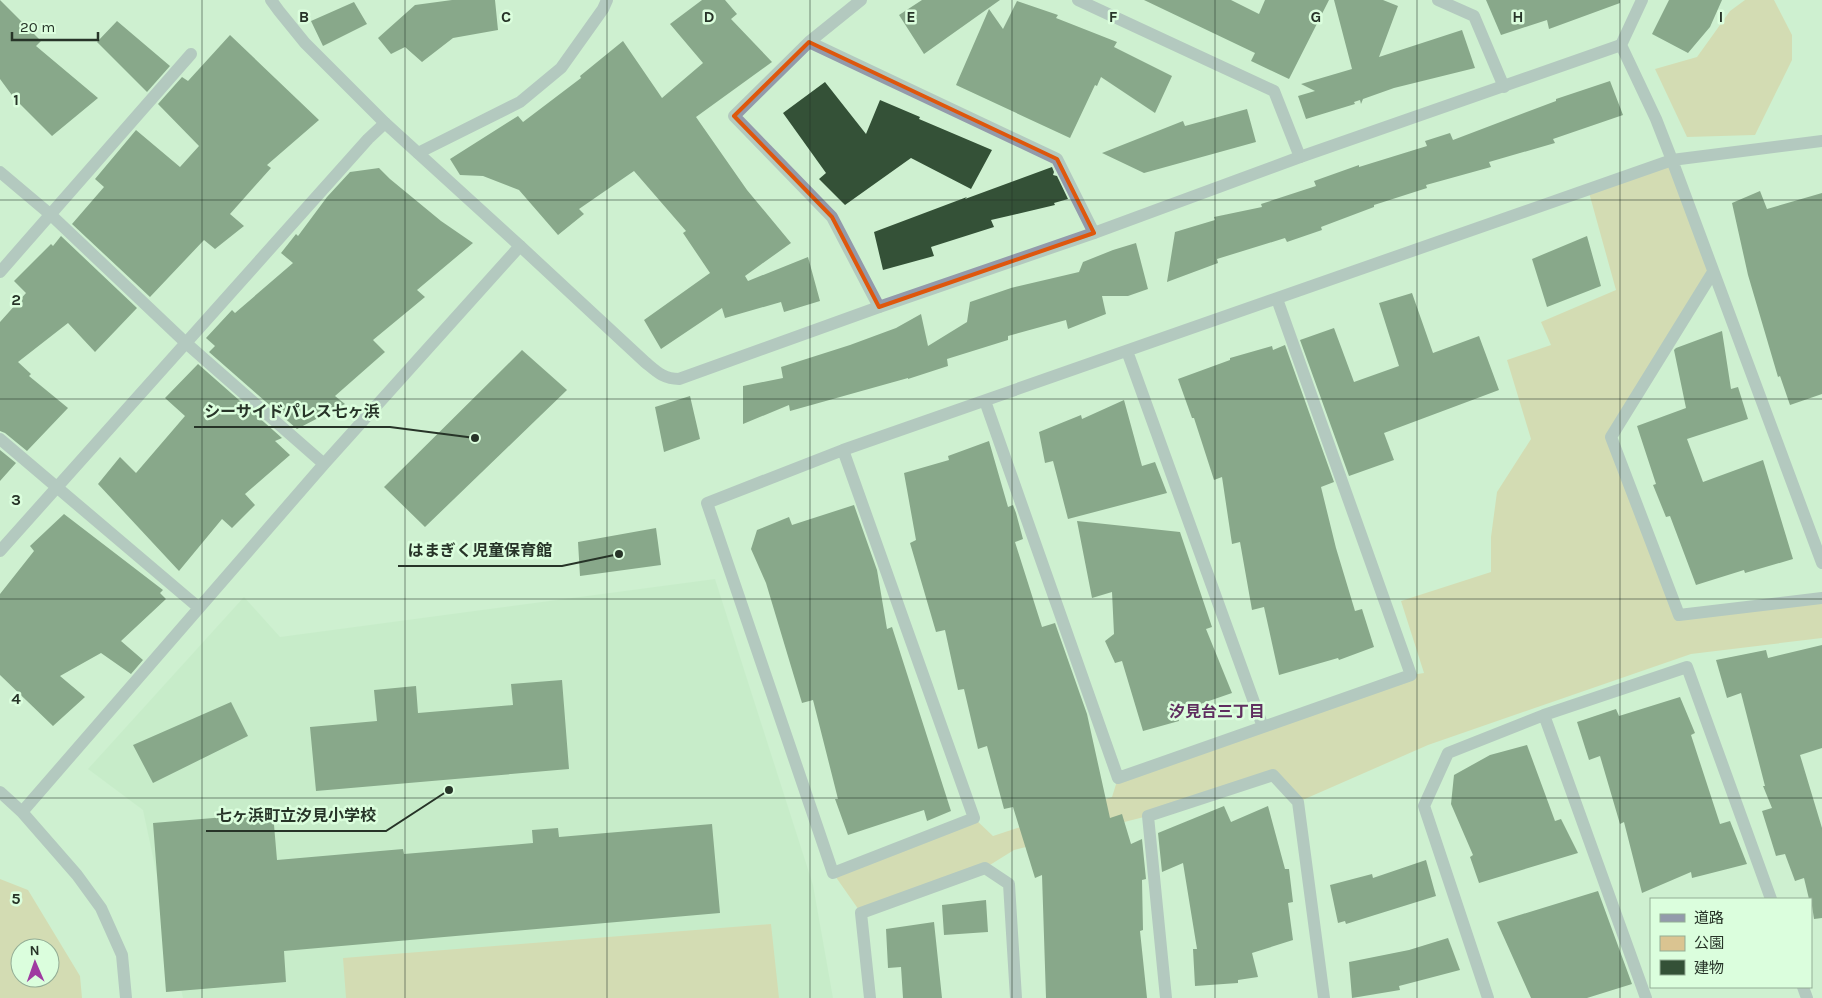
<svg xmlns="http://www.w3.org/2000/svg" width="1822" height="998" font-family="Karla,'Noto Sans JP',sans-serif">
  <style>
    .built { fill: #bfe7c2 }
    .green { fill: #dac491; fill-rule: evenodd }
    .building { fill: #345137 }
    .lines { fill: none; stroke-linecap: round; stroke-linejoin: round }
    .minor { stroke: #939aab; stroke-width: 12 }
    .tertiary { stroke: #939aab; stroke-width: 12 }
    .marked { fill: none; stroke: #de570d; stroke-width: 4; stroke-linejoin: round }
    .grid { fill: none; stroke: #273428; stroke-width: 1; stroke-opacity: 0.55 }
    .labels { text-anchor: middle; stroke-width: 5; stroke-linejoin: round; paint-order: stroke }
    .neighbourhood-label { font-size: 16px; font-weight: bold; fill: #5f2e5f; stroke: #dbfedd }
    .grid-label { font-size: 16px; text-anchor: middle; font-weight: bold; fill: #273428; stroke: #dbfedd; stroke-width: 5; stroke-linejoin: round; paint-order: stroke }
    .leader { fill: none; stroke: #273428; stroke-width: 2 }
    .callout-dot { fill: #273428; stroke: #dbfedd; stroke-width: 2 }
    .callout-label { font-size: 16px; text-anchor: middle; font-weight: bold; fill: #273428; stroke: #dbfedd; stroke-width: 5; stroke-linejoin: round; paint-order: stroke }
  </style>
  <rect width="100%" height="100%" fill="#cef0d0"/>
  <path class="built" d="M 715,579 L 813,885 L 833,998 L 183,998 L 143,810 L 88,769 L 244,597 L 280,637 Z"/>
  <path class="green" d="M 1745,0 L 1774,0 L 1792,35 L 1792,60 L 1755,135 L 1687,137 L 1655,69 L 1697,57 L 1730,11 Z
    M 1672,160 L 1713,272 L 1611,437 L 1679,614 L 1822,598 L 1822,638 L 1691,654 L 1428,745 L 1298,802 L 1272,776 L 1148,816 L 1014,850 L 985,868 L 861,913 L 833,873 L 974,818 L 993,836 L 1112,797 L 1118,778 L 1411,675 L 1424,673 L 1401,601 L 1491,572 L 1491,537 L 1497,492 L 1531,439 L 1507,360 L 1551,345 L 1541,322 L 1616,290 L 1588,189 Z
    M 0,879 L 28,890 L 80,976 L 82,998 L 0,998 ZM 20,948 L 50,948 L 50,978 L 20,978 Z
    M 771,924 L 779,998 L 346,998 L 343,958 Z"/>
  <path class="building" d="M 0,0 L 41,41 L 36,46 L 98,98 L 52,136 L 14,98 L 0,79 Z
    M 452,0 L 495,0 L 498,30 L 453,38 L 422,62 L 405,47 L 391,54 L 378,38 L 415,5 Z
    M 702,0 L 725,0 L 737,14 L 731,19 L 772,62 L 696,117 L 747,190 L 791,243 L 745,276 L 748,281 L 808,257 L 820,301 L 784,312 L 781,302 L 725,318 L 722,308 L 661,349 L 644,320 L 710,273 L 683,233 L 686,231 L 634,171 L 579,209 L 584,214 L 558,235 L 519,190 L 483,176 L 460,175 L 450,159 L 518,116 L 523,122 L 581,78 L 580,76 L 623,41 L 662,98 L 703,63 L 670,24 Z
    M 922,0 L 1000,0 L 924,54 L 899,15 Z
    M 1144,0 L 1231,0 L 1259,14 L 1265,0 L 1329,0 L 1289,79 L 1251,61 L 1255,53 Z
    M 1334,0 L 1383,0 L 1398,6 L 1379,57 L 1462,30 L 1475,68 L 1394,88 L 1363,99 L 1361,104 L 1360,100 L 1354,102 L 1355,104 L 1306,119 L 1298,96 L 1315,91 L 1301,84 L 1352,69 Z
    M 1486,0 L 1620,0 L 1620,3 L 1549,29 L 1547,20 L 1501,35 Z
    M 1669,0 L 1722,0 L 1710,27 L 1688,53 L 1652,34 Z
    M 1017,1 L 1058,15 L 1056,18 L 1117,42 L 1114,47 L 1172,76 L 1155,113 L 1101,77 L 1097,86 L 1095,85 L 1070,138 L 956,85 L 989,9 L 1003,29 Z
    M 354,2 L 367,24 L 323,46 L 311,21 Z
    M 117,21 L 170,66 L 147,92 L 97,42 Z
    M 230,35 L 319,120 L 267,165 L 271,168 L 230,214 L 244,226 L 215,249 L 204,240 L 150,297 L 72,224 L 104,187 L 95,179 L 136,130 L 180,167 L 199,146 L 158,104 L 182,77 L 188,81 Z
    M 1610,81 L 1623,115 L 1553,139 L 1555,143 L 1489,162 L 1491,167 L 1426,185 L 1427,188 L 1374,205 L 1374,207 L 1321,227 L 1322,230 L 1287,242 L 1285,238 L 1217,259 L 1218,263 L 1167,282 L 1175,232 L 1215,220 L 1214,217 L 1262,207 L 1261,204 L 1316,186 L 1314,181 L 1359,165 L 1359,167 L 1427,146 L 1425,141 L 1450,133 L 1453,140 L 1556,101 L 1556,99 Z
    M 825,82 L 866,134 L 880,100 L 920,117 L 919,119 L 992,150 L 971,189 L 911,158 L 845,205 L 819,179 L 826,173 L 783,113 Z
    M 1247,109 L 1256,142 L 1144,173 L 1102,153 L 1183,121 L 1185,126 Z
    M 1052,167 L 1054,172 L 1053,175 L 1057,176 L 1068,199 L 1054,203 L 1055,205 L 991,220 L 994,227 L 931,247 L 934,256 L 883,270 L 874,232 L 967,197 L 965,199 Z
    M 379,168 L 390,179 L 441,221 L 473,243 L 417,290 L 425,297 L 373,340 L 385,352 L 335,396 L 345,404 L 297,429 L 209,352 L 215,346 L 206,338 L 232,310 L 235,313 L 293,263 L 281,253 L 296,234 L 298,236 L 327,197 L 350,172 Z
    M 1760,191 L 1767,209 L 1822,193 L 1822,394 L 1790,405 L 1780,376 L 1778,377 L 1748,275 L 1732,203 Z
    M 61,236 L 137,308 L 95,352 L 68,323 L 18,362 L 31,374 L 29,376 L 68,408 L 27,451 L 5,433 L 0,431 L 0,322 L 26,293 L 14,281 L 51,244 L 53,246 Z
    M 1587,236 L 1601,286 L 1547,307 L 1532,259 Z
    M 1136,243 L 1148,289 L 1128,296 L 1102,296 L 1106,314 L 1068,329 L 1066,320 L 1008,336 L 1008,340 L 947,359 L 948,366 L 908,379 L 908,378 L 790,411 L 789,405 L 743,424 L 743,386 L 783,378 L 781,367 L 850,345 L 896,328 L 921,314 L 928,346 L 967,322 L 970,302 L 1011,288 L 1079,272 L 1083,262 L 1113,250 Z
    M 1412,293 L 1433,353 L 1479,336 L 1499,390 L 1384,433 L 1394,460 L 1349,476 L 1300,340 L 1334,328 L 1354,382 L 1399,366 L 1379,303 Z
    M 1722,331 L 1731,389 L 1738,387 L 1748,419 L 1687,439 L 1703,482 L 1763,460 L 1793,559 L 1745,573 L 1744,570 L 1696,585 L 1670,516 L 1666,517 L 1653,485 L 1656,484 L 1637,426 L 1686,408 L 1674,350 L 1676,348 Z
    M 1285,345 L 1334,482 L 1321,487 L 1336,548 L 1355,611 L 1362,609 L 1374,647 L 1339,660 L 1338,658 L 1279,675 L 1264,607 L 1252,610 L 1240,542 L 1232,544 L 1222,477 L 1214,480 L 1194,418 L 1192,418 L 1178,379 L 1230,360 L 1230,358 L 1272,346 L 1273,350 Z
    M 522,350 L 567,390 L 425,527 L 384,487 Z
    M 198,364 L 282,438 L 275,441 L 290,455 L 245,494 L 255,505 L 232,528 L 222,519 L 179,571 L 98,484 L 120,457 L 136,473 L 185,416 L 165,398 Z
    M 690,396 L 700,439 L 664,452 L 655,407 Z
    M 1124,400 L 1142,466 L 1155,462 L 1167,493 L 1068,519 L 1053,461 L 1045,463 L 1039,432 L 1081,415 L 1082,419 Z
    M 989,441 L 1008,507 L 1013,505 L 1016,513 L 1023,539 L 1015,542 L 1042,627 L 1055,623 L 1087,714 L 1110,818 L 1122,814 L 1131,844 L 1142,839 L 1146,879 L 1142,880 L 1143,930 L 1140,931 L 1147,998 L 1046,998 L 1042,875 L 1035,878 L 1013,807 L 1004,809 L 987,746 L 978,749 L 964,689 L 958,690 L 945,630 L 936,632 L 910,543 L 916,540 L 904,473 L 949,460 L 948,456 Z
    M 0,450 L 16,463 L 0,481 Z
    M 854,505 L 877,570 L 887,629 L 892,627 L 951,811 L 927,821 L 924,810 L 848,835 L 835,799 L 838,799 L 813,700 L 802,703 L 766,583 L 751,549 L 757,530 L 789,517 L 792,525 Z
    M 64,514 L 163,590 L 160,593 L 166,599 L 121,641 L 143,660 L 131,674 L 101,653 L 60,676 L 85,697 L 53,726 L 0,675 L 0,594 L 34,551 L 30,546 Z
    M 1077,521 L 1180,532 L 1212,627 L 1206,629 L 1232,693 L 1177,712 L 1179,721 L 1143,731 L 1122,661 L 1115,663 L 1105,641 L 1114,634 L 1112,592 L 1092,598 Z
    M 656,528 L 661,565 L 580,576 L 578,542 Z
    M 1822,645 L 1822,748 L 1800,755 L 1822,828 L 1822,918 L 1814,919 L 1811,899 L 1809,899 L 1804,878 L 1795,881 L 1785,854 L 1776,856 L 1762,811 L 1772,808 L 1763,786 L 1765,786 L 1741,693 L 1727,698 L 1716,660 L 1766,650 L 1768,658 Z
    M 562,680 L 569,769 L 316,791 L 310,727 L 377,721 L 374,690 L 416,686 L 418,713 L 513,705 L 511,684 Z
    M 1680,697 L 1695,733 L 1691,735 L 1720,824 L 1730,821 L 1747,864 L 1692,878 L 1691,872 L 1642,893 L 1624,822 L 1620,824 L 1600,756 L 1589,760 L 1577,722 L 1616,709 L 1619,716 Z
    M 231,702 L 248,736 L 153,783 L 133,745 Z
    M 1527,745 L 1555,821 L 1561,819 L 1578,853 L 1479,883 L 1470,857 L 1473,855 L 1451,804 L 1454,775 L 1490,755 Z
    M 1224,806 L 1231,822 L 1268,806 L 1285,869 L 1289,869 L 1293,902 L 1288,903 L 1293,940 L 1252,953 L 1258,977 L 1238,980 L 1238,983 L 1195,986 L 1193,949 L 1197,949 L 1183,863 L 1162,872 L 1158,833 Z
    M 273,813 L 277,860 L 403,849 L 404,854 L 533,843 L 532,830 L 558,828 L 559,837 L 712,824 L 720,913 L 284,951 L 286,982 L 166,992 L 153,823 Z
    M 1426,860 L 1436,896 L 1346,924 L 1345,921 L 1338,923 L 1330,885 L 1372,874 L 1373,878 Z
    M 1598,891 L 1632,984 L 1587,998 L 1531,998 L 1497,922 Z
    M 986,900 L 988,932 L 944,935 L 942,905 Z
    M 934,922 L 942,998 L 903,998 L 901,967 L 888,968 L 886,929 Z
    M 1448,938 L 1460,970 L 1399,986 L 1400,990 L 1352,998 L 1349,962 L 1409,950 Z"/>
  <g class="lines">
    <path class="minor" d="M 861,0 L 809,42 L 1057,159 L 1094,233
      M 1078,0 L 1274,91 L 1300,157
      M 1438,0 L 1474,16 L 1504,87
      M 1642,0 L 1621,45 L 1656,119 L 1672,160 L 1822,563
      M 809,42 L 734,116 L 832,217 L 879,307
      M 418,153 L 520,102 L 561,68 L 603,9 L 607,0
      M 0,172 L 51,215 L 186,343 L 324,464
      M 0,272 L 191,54
      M 1713,272 L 1611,437 L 1679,615 L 1822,598
      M 1127,351 L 1263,727
      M 985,401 L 1118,778 L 1411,675 L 1277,299
      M 0,439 L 198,607
      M 843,450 L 974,818 L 833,873 L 707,503 L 843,450 L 1672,160 L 1822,141
      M 0,551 L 368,139 L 385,123
      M 1544,715 L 1646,998
      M 0,792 L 22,812 L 77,875 L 101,908 L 122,955 L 126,998
      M 22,812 L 324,464 L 520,246
      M 1803,987 L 1807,998
      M 870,998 L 861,913 L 985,868 L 1009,884 L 1016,998
      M 1166,998 L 1148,816 L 1273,775 L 1298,802 L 1324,998
      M 1488,998 L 1424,806 L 1448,753 L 1544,715 L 1687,667 L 1771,899"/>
    <path class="tertiary" d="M 271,0 L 279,11 L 305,43 L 385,123 L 520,246 L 645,362 C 656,371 663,379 679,379 L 879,307 L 1094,233 L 1300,157 L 1621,45"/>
  </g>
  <path d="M0 0H1822V998H0ZM 809,42 L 1057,159 L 1094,233 L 879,307 L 832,217 L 734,116 Z" fill="#cef0d0" fill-opacity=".55" fill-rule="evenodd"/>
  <path class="marked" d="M 809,42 L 1057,159 L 1094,233 L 879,307 L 832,217 L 734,116 Z"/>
  <path class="grid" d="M 202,0 L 202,998M 405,0 L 405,998M 607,0 L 607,998M 810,0 L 810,998M 1012,0 L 1012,998M 1215,0 L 1215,998M 1417,0 L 1417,998M 1620,0 L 1620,998M 0,200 L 1822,200M 0,399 L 1822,399M 0,599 L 1822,599M 0,798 L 1822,798"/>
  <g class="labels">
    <g class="neighbourhood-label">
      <text x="1217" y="717">汐見台三丁目</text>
    </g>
  </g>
  <g class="grid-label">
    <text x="304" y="22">B</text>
    <text x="506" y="22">C</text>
    <text x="709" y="22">D</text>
    <text x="911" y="22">E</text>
    <text x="1113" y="22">F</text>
    <text x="1316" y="22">G</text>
    <text x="1518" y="22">H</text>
    <text x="1721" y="22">I</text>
    <text x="16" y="105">1</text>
    <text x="16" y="305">2</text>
    <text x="16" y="505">3</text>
    <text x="16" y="704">4</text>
    <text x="16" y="904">5</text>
  </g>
  <path class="leader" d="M475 438L390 427H194M619 554L562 566H398M449 790L386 831H206"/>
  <g class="callout-dot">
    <circle cx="475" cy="438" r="5"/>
    <circle cx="619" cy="554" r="5"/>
    <circle cx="449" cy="790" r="5"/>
  </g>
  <g class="callout-label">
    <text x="292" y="417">シーサイドパレス七ヶ浜</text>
    <text x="480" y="556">はまぎく児童保育館</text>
    <text x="296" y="821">七ヶ浜町立汐見小学校</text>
  </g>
  <rect x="1650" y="898" width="162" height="90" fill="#dbfedd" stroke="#93ad95"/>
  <rect x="1660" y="914" width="25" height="8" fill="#939aab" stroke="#93ad95"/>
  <text x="1694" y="923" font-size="15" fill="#273428">道路</text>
  <rect x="1660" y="936" width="25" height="15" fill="#dac491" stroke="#93ad95"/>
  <text x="1694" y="948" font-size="15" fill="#273428">公園</text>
  <rect x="1660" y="960" width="25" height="15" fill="#345137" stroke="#93ad95"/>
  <text x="1694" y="973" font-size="15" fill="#273428">建物</text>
  <g transform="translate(35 963) rotate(358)"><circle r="24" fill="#dbfedd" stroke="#93ad95"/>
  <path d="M0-4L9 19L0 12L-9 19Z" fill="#9f3ba1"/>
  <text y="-8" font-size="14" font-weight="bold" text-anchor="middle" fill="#273428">N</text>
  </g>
  <path d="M12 32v8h86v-8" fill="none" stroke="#273428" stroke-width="2.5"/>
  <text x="20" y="32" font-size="15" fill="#273428" stroke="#dbfedd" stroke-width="4" paint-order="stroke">20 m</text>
</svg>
